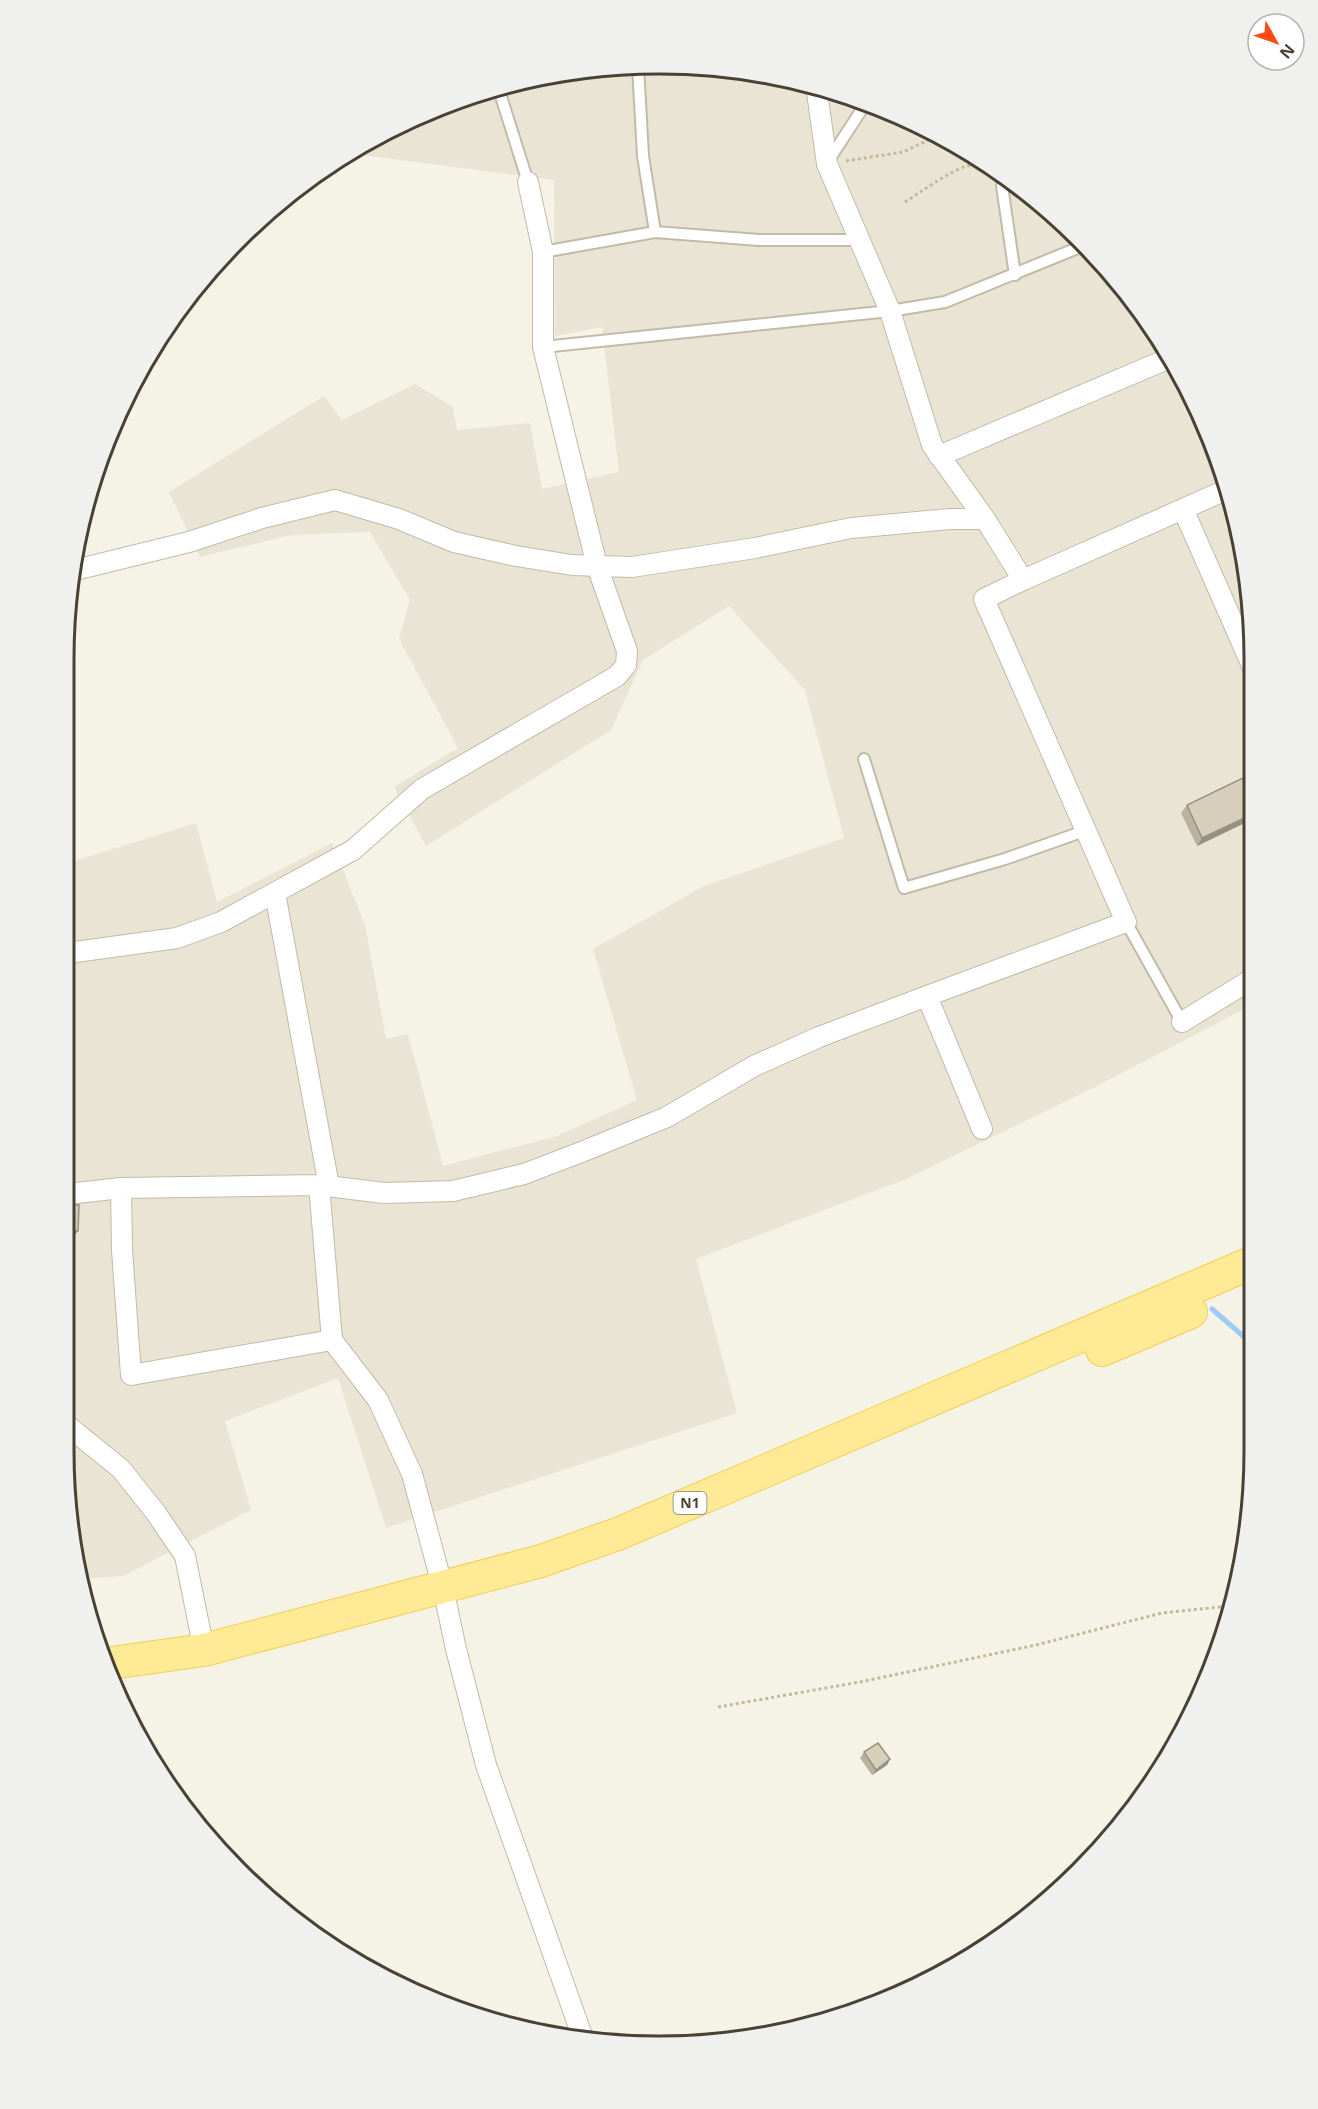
<svg xmlns="http://www.w3.org/2000/svg" width="1318" height="2109" font-family="'Open Sans',sans-serif">
  <style>
    .residential { fill: #eae4d4 }
    .lines { fill: none; stroke-linecap: round; stroke-linejoin: round }
    .stream { stroke: #9ccbf8; stroke-width: 5 }
    .lane-casing { stroke: #c2bba8; stroke-width: 14 }
    .street-casing { stroke: #c2bba8; stroke-width: 22 }
    .primary-casing { stroke: #f1d058; stroke-width: 34 }
    .path { stroke: #c5b997; stroke-width: 3; stroke-dasharray: 3 3; stroke-linecap: butt }
    .lane { stroke: #fff; stroke-width: 10 }
    .street { stroke: #fff; stroke-width: 20 }
    .primary { stroke: #ffea95; stroke-width: 32 }
    .wall { fill: #bab2a0 }
    .shaded-wall { fill: #979182 }
    .building { fill: #d8cfba; stroke: #979182; stroke-width: 1.5 }
    .labels { text-anchor: middle; stroke-width: 4.5; stroke-linejoin: round; paint-order: stroke }
    .shield { fill: #fff; stroke: #807b71; stroke-width: 1.5 }
    .shield-label { font-size: 14px; font-weight: bold; fill: #494234 }
    .rim { fill: none; stroke: #494234; stroke-width: 3 }
  </style>
  <rect width="100%" height="100%" fill="#f5f2e6"/>
  <path class="residential" d="M 698,64 L 813,83 L 922,124 L 1022,186 L 1107,266 L 1175,361 L 1235,504 L 1254,620 L 1252,1005 L 1091,1089 L 906,1179 L 696,1259 L 737,1413 L 386,1528 L 338,1378 L 225,1421 L 251,1510 L 123,1576 L 80,1579 L 68,1528 L 68,863 L 196,823 L 217,902 L 332,843 L 365,925 L 386,1039 L 408,1034 L 443,1166 L 557,1136 L 637,1100 L 593,949 L 704,886 L 844,838 L 805,690 L 729,606 L 643,660 L 611,730 L 426,846 L 394,787 L 458,748 L 399,639 L 410,600 L 370,532 L 291,535 L 200,557 L 169,492 L 324,396 L 342,420 L 415,384 L 453,407 L 457,430 L 530,423 L 542,489 L 619,472 L 602,327 L 555,336 L 554,180 L 346,153 L 361,143 L 467,95 L 581,68 Z"/>
  <g class="lines">
    <path class="stream" d="M 1212,1309 L 1251,1343"/>
    <g class="lane-casing">
      <path id="lane" d="M 638,66 L 643,156 L 655,232
        M 498,87 L 528,182
        M 827,163 L 866,103
        M 1002,186 L 1015,275
        M 543,252 L 655,232 L 759,240 L 860,240
        M 543,347 L 890,311 L 945,302 L 1085,245
        M 864,759 L 904,888 L 1005,859 L 1087,830
        M 1126,922 L 1182,1022"/>
    </g>
    <g class="street-casing">
      <path id="street" d="M 816,85 L 827,164 L 890,311 L 932,445 L 985,519
        M 939,456 L 1172,357
        M 1183,509 L 1253,668
        M 71,571 L 189,542 L 262,518 L 335,500 L 399,519 L 454,542 L 516,556 L 572,565 L 632,567 L 755,548 L 851,528 L 950,519 L 985,519 L 1023,580 L 1228,489
        M 275,893 L 329,1186
        M 68,953 L 177,938 L 221,922 L 353,850 L 422,789 L 617,676 L 626,665 L 627,651 L 597,566 L 543,347 L 543,252 L 528,182
        M 927,996 L 1126,922 L 984,599 L 1023,580
        M 1182,1022 L 1252,979
        M 319,1185 L 332,1340
        M 121,1188 L 319,1185 L 384,1193 L 453,1191 L 524,1174 L 584,1151 L 667,1117 L 754,1066 L 819,1037 L 927,996 L 982,1129
        M 68,1194 L 121,1188 L 122,1250 L 131,1375 L 332,1340 L 378,1400 L 412,1474 L 443,1588 L 456,1649 L 486,1765 L 584,2041
        M 68,1426 L 121,1469 L 156,1513 L 185,1556 L 204,1650"/>
    </g>
    <g class="primary-casing">
      <path id="primary" d="M 1102,1350 L 1191,1312
        M 104,1664 L 204,1650 L 541,1561 L 620,1533 L 1251,1263"/>
    </g>
    <path class="path" d="M 966,151 L 973,165
      M 846,161 L 903,152 L 939,135
      M 905,202 C 921,192 955,167 972,165 C 981,164 988,170 994,175
      M 718,1707 L 860,1682 L 1036,1645 L 1162,1613 L 1229,1606"/>
    <use href="#lane" class="lane"/>
    <use href="#street" class="street"/>
    <use href="#primary" class="primary"/>
  </g>
  <path class="wall" d="M 1253,799 L 1253,819 L 1197,846 L 1181,813 L 1187,805 Z
    M 864,1752 L 890,1759 L 887,1765 L 872,1775 L 860,1758 Z"/>
  <path class="shaded-wall" d="M 1253,814 L 1253,819 L 1197,846 L 1202,838 Z
    M 68,1230 L 78,1231 L 74,1236 L 68,1236 Z
    M 890,1759 L 887,1765 L 872,1775 L 876,1770 Z"/>
  <path class="building" d="M 1243,778 L 1253,799 L 1253,814 L 1202,838 L 1187,805 Z
    M 68,1205 L 79,1205 L 78,1231 L 68,1230 Z
    M 878,1743 L 890,1759 L 876,1770 L 864,1752 Z"/>
  <g class="labels">
    <rect class="shield" x="673.5" y="1492" width="33" height="22" rx="4.5"/>
    <g class="shield-label">
      <text x="690" y="1508">N1</text>
    </g>
  </g>
  <path d="M0 0H1318V2109H0ZM659 74H659A585 585 0 0 1 1244 659V1451A585 585 0 0 1 659 2036H659A585 585 0 0 1 74 1451V659A585 585 0 0 1 659 74Z" fill="#f0f0ef" fill-rule="evenodd"/>
  <path class="rim" d="M659 74H659A585 585 0 0 1 1244 659V1451A585 585 0 0 1 659 2036H659A585 585 0 0 1 74 1451V659A585 585 0 0 1 659 74Z"/>
  <g transform="translate(1276 42) rotate(130)"><circle r="28" fill="#ffffff" stroke="#b6b3ae" stroke-width="1.5"/>
  <path d="M0-4.5L10 22L0 15L-10 22Z" fill="#ff4a13"/>
  <text y="-9" font-size="16" font-weight="bold" text-anchor="middle" fill="#494234">N</text>
  </g>
</svg>
